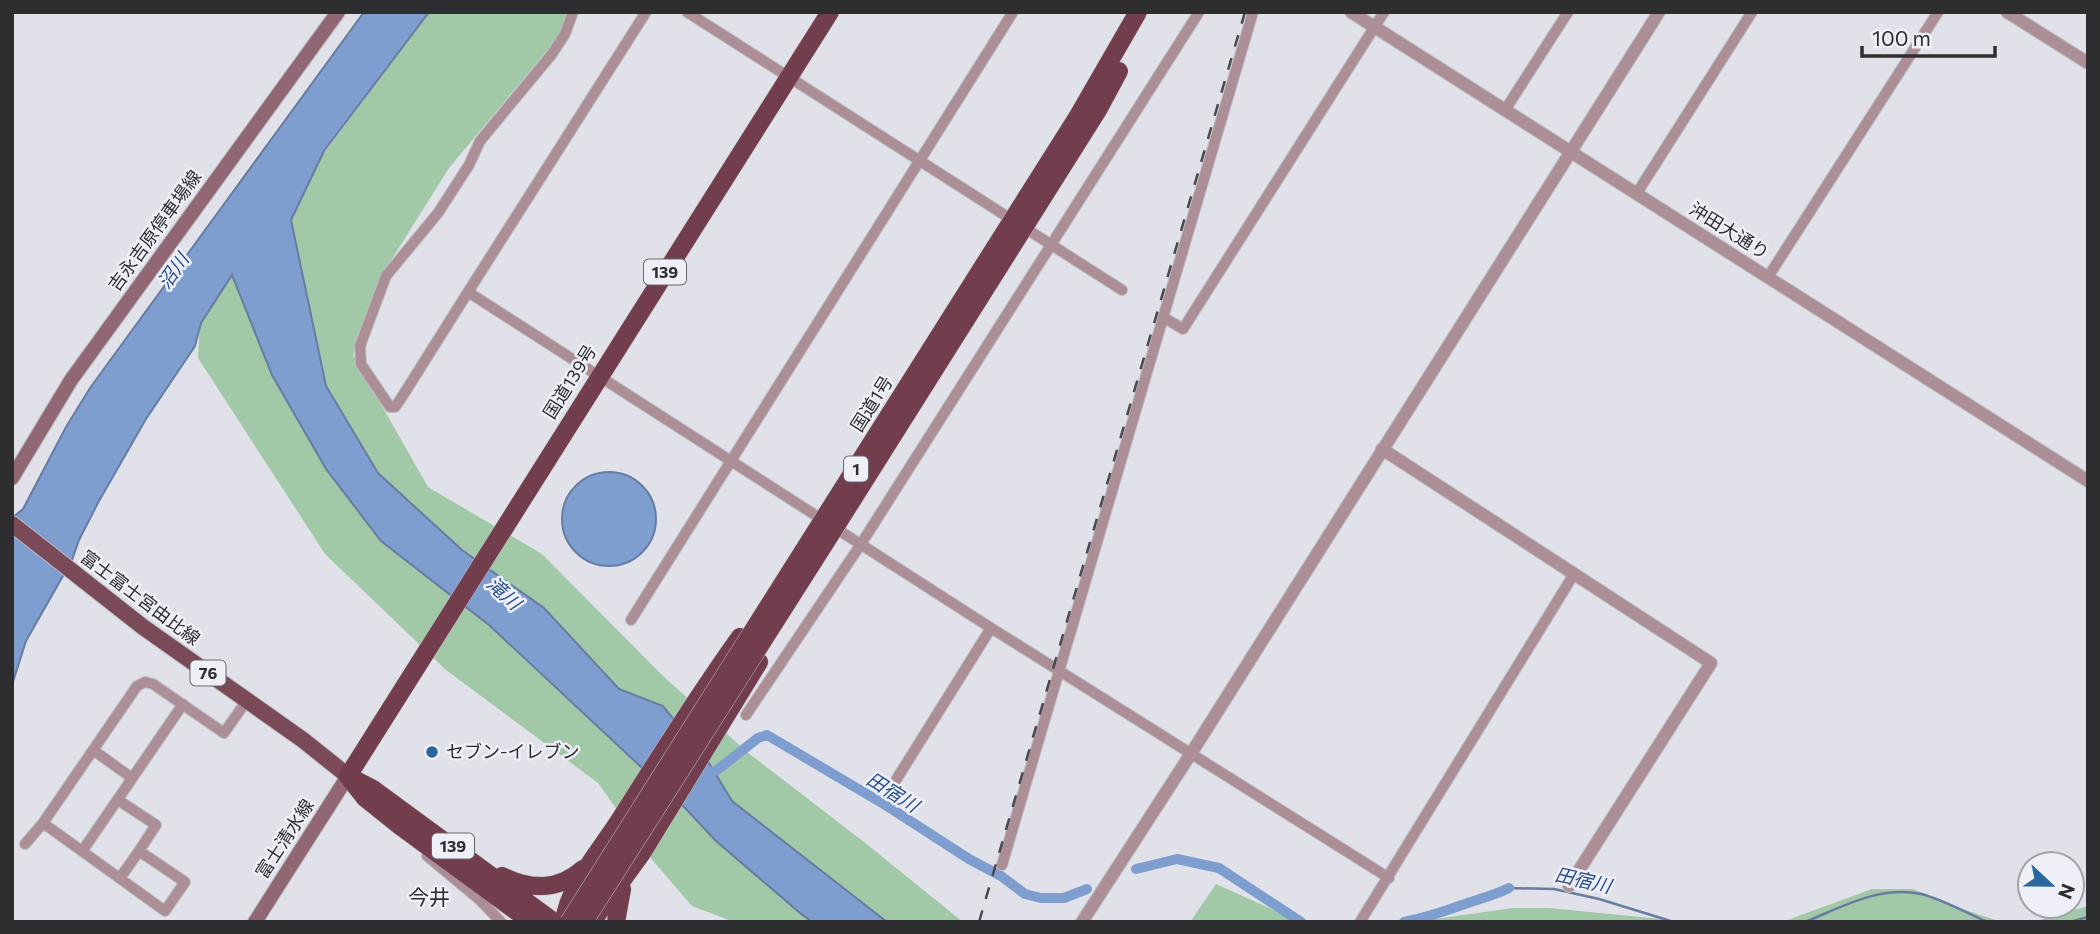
<svg xmlns="http://www.w3.org/2000/svg" width="2100" height="934" font-family="Commissioner,'Noto Sans JP',sans-serif">
  <style>
    .green { fill: #a1c9a7 }
    .water { fill: #7f9ed0; stroke: #677ca0; stroke-width: 2 }
    .lines { fill: none; stroke-linecap: round; stroke-linejoin: round }
    .stream { stroke: #677ca0; stroke-width: 2.5 }
    .canal { stroke: #7f9ed0; stroke-width: 10 }
    .minor-casing { stroke: #bdbdc4; stroke-width: 12 }
    .tertiary-casing { stroke: #bdbdc4; stroke-width: 14 }
    .secondary-casing { stroke: #bdbdc4; stroke-width: 16 }
    .primary-casing { stroke: #bdbdc4; stroke-width: 18 }
    .trunk-casing { stroke: #bdbdc4; stroke-width: 19 }
    .minor { stroke: #ac8f96; stroke-width: 10 }
    .tertiary { stroke: #ac8f96; stroke-width: 12 }
    .secondary { stroke: #906772; stroke-width: 14 }
    .primary { stroke: #7b4a58; stroke-width: 16 }
    .trunk { stroke: #723e4d; stroke-width: 18 }
    .rail { stroke: #49494d; stroke-width: 2.5; stroke-dasharray: 12 12; stroke-linecap: butt }
    .trunk-bridge-casing { stroke: #bdbdc4; stroke-width: 19; stroke-linecap: butt }
    .trunk-bridge { stroke: #723e4d; stroke-width: 18 }
    .poi-dot { fill: #2b669e; stroke: #eeeff7; stroke-width: 2.5 }
    .labels { text-anchor: middle; stroke-width: 5; stroke-linejoin: round; paint-order: stroke }
    .shield { fill: #eeeff7; stroke: #68686c; stroke-width: 2 }
    .shield-label { font-size: 16px; font-weight: bold; fill: #2e2e31 }
    .street-label { font-size: 18px; fill: #2e2e31; stroke: #eeeff7 }
    .poi-label { font-size: 18px; fill: #2e2e31; stroke: #eeeff7; text-anchor: start }
    .water-label { font-size: 19px; font-style: italic; fill: #294f8d; stroke: #eeeff7 }
    .quarter-label { font-size: 21px; fill: #2e2e31; stroke: #eeeff7 }
  </style>
  <rect width="100%" height="100%" fill="#e1e1e9"/>
  <path class="green" d="M 429,12 L 569,12 L 560,35 L 449,168 L 377,283 L 353,355 L 428,487 L 542,554 L 662,675 L 747,752 L 864,842 L 963,922 L 734,922 L 692,906 L 654,862 L 598,783 L 446,670 L 325,554 L 198,358 L 200,323 L 232,274 L 291,220 L 322,156 Z
    M 1216,884 L 1300,922 L 1190,922 Z
    M 1872,889 L 1913,889 L 1965,910 L 2002,922 L 1782,922 Z
    M 2088,906 L 2088,922 L 2033,922 Z
    M 1513,908 L 1549,908 L 1692,922 L 1413,922 Z"/>
  <path class="water" d="M 364,12 L 429,12 L 324,151 L 291,220 L 326,386 L 378,473 L 462,550 L 544,608 L 619,689 L 663,706 L 709,763 L 732,801 L 887,922 L 812,922 L 800,913 L 716,841 L 686,809 L 489,625 L 381,541 L 326,469 L 272,375 L 232,275 L 201,323 L 195,346 L 146,419 L 99,501 L 79,540 L 72,560 L 26,641 L 12,685 L 12,518 L 23,509 L 66,427 L 90,388 Z
    M562 519a47 47 0 1 1 94 0a47 47 0 1 1-94 0Z"/>
  <g class="lines">
    <path class="stream" d="M 1509,888 L 1554,889 L 1599,899 L 1674,922
      M 1805,922 C 1842,907 1880,885 1921,894 C 1942,899 1967,913 1987,922
      M 2070,922 L 2088,917"/>
    <path class="canal" d="M 702,776 L 717,770 L 758,738 L 767,735 L 887,806 L 969,859 L 1001,876 L 1025,894 L 1041,898 L 1064,898 L 1087,889
      M 1136,869 L 1177,859 L 1219,868 L 1301,922
      M 1404,922 C 1424,918 1443,912 1462,905 C 1478,899 1493,896 1509,888"/>
    <g class="minor-casing">
      <path id="minor" d="M 646,12 L 468,292 L 991,628 L 1389,878
        M 687,12 L 1122,290
        M 1505,110 L 1568,12
        M 1637,193 L 1752,12
        M 1768,277 L 1938,12
        M 468,292 L 400,400 L 395,407 L 390,407 L 361,364 L 360,346 L 386,276 L 438,213 L 469,165 L 480,141 L 552,54 L 565,34 L 573,12
        M 1163,317 L 1183,329 L 1384,12
        M 631,620 L 1013,12
        M 746,715 L 861,544 L 1199,12
        M 93,750 L 132,778
        M 896,780 L 991,628
        M 118,800 L 156,825 L 139,851
        M 43,823 L 165,911 L 185,882 L 139,851 L 120,878
        M 25,844 L 43,823 L 137,686 L 145,682 L 153,684 L 224,733 L 247,700
        M 83,850 L 183,704
        M 427,856 L 481,901 L 501,922
        M 1002,865 L 1253,12
        M 1360,922 L 1574,574"/>
    </g>
    <g class="tertiary-casing">
      <path id="tertiary" d="M 1351,12 L 2088,481
        M 2007,12 L 2088,63
        M 1382,449 L 1711,663 L 1569,886
        M 1082,922 L 1192,752 L 1659,12"/>
    </g>
    <g class="secondary-casing">
      <path id="secondary" d="M 12,478 L 71,380 L 338,12
        M 255,922 L 348,776"/>
    </g>
    <g class="primary-casing">
      <path id="primary" d="M 12,524 L 143,627 L 303,740 L 348,776"/>
    </g>
    <g class="trunk-casing">
      <path id="trunk" d="M 348,776 L 830,12
        M 348,776 L 373,789 L 554,922
        M 350,779 L 365,798 L 400,826 L 531,922
        M 502,876 C 531,890 558,891 583,869
        M 564,922 C 568,887 598,853 617,824 C 657,761 696,698 740,637
        M 592,922 L 642,853 L 759,662
        M 616,922 L 622,889"/>
    </g>
    <use href="#minor" class="minor"/>
    <use href="#tertiary" class="tertiary"/>
    <use href="#secondary" class="secondary"/>
    <use href="#primary" class="primary"/>
    <use href="#trunk" class="trunk"/>
    <path class="rail" d="M 979,922 L 1245,12"/>
    <g class="trunk-bridge-casing">
      <path id="trunk-bridge" d="M 569,922 L 1078,116 L 1138,12
        M 584,922 L 829,537 L 1098,110 L 1119,71"/>
    </g>
    <use href="#trunk-bridge" class="trunk-bridge"/>
  </g>
  <circle class="poi-dot" cx="432" cy="752" r="7"/>
  <g class="labels">
    <g class="shield">
      <rect x="644" y="259.5" width="42" height="25" rx="5"/>
      <rect x="844" y="456.5" width="24" height="25" rx="5"/>
      <rect x="190.5" y="660.5" width="35" height="25" rx="5"/>
      <rect x="432" y="833.5" width="42" height="25" rx="5"/>
    </g>
    <g class="shield-label">
      <text x="665" y="278">139</text>
      <text x="856" y="475">1</text>
      <text x="208" y="679">76</text>
      <text x="453" y="852">139</text>
    </g>
    <g class="street-label">
      <text transform="translate(155 231) rotate(-54)" y="6">吉永吉原停車場線</text>
      <text transform="translate(1729 231) rotate(32)" y="6">沖田大通り</text>
      <text transform="translate(570 382) rotate(-58)" y="6">国道139号</text>
      <text transform="translate(872 404) rotate(-58)" y="6">国道1号</text>
      <text transform="translate(140 598) rotate(37)" y="6">富士富士宮由比線</text>
      <text transform="translate(285 839) rotate(-57)" y="6">富士清水線</text>
    </g>
    <g class="poi-label">
      <text x="446" y="758">セブン-イレブン</text>
    </g>
    <g class="water-label">
      <text transform="translate(173 271) rotate(-55)" y="7">沼川</text>
      <text transform="translate(504 593) rotate(42)" y="7">滝川</text>
      <text transform="translate(893 792) rotate(32)" y="7">田宿川</text>
      <text transform="translate(1583 880) rotate(13)" y="7">田宿川</text>
    </g>
    <g class="quarter-label">
      <text x="429" y="905">今井</text>
    </g>
  </g>
  <rect width="2100" height="934" fill="none" stroke="#2e2e31" stroke-width="28"/>
  <g transform="translate(2051 885) rotate(112)"><circle r="33" fill="#eeeff7" stroke="#a1a2a8" stroke-width="2"/>
  <path d="M0-5L12 26L0 18L-12 26Z" fill="#2b669e"/>
  <text y="-10" font-size="19" font-weight="bold" text-anchor="middle" fill="#2e2e31">N</text>
  </g>
  <path d="M1862 46v10h133v-10" fill="none" stroke="#2e2e31" stroke-width="3.5"/>
  <text x="1872" y="46" font-size="21" fill="#2e2e31" stroke="#eeeff7" stroke-width="5" paint-order="stroke">100 m</text>
</svg>
